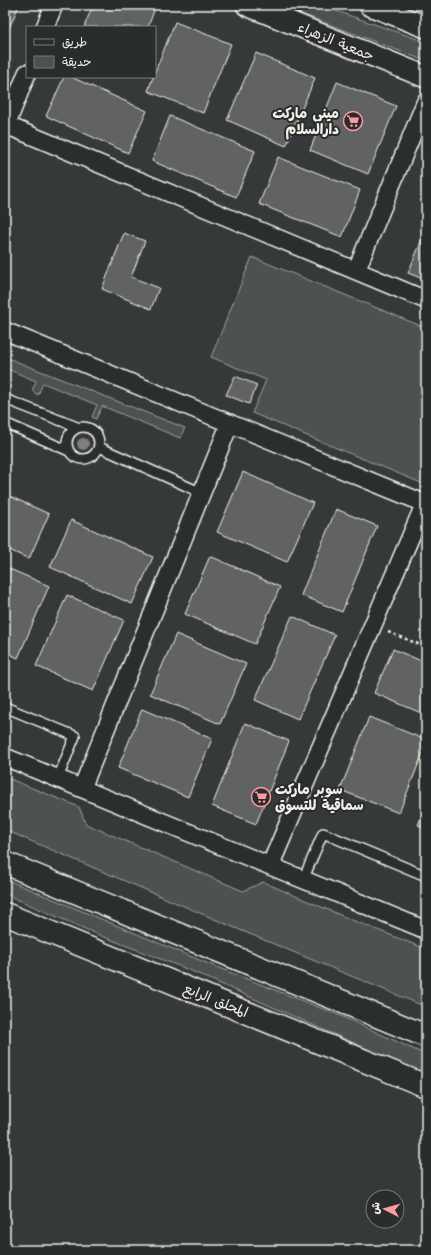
<svg xmlns="http://www.w3.org/2000/svg" width="431" height="1255" font-family="Kalam,'Playpen Sans Arabic',sans-serif">
  <style>
    .green { fill: #4e514f; stroke: #a1a19c }
    .building { fill: #616362; stroke: #f4f1e8 }
    .lines { fill: none; stroke-linecap: round; stroke-linejoin: round }
    .service-casing { stroke: #f4f1e8; stroke-width: 12 }
    .minor-casing { stroke: #f4f1e8; stroke-width: 20 }
    .tertiary-casing { stroke: #f4f1e8; stroke-width: 24 }
    .secondary-casing { stroke: #f4f1e8; stroke-width: 25 }
    .path { stroke: #f4f1e8; stroke-width: 2.5; stroke-dasharray: 3 3; stroke-linecap: butt }
    .service { stroke: #2a2d2e; stroke-width: 9 }
    .minor { stroke: #2a2d2e; stroke-width: 17 }
    .tertiary { stroke: #2a2d2e; stroke-width: 21 }
    .secondary { stroke: #2a2d2e; stroke-width: 22 }
    .tree { fill: #7f7f7c }
    .labels { text-anchor: middle; stroke-width: 4; stroke-linejoin: round; paint-order: stroke }
    .street-label { font-size: 14px; fill: #f4f1e8; stroke: #2a2d2e }
    .poi-label { font-size: 14px; font-weight: bold; fill: #f4f1e8; stroke: #2a2d2e; text-anchor: end }
  </style>
  <rect width="100%" height="100%" fill="#363939"/>
  <filter id="ink" filterUnits="userSpaceOnUse"><feTurbulence type="fractalNoise" baseFrequency=".025" numOctaves="2"/><feDisplacementMap in="SourceGraphic" scale="8" xChannelSelector="R" yChannelSelector="G"/><feConvolveMatrix kernelMatrix="1 2 1 2 8 2 1 2 1" color-interpolation-filters="sRGB"/></filter>
  <g filter="url(#ink)">
    <path class="green" d="M 278,5 L 319,5 L 426,42 L 426,61 Z
      M 252,257 L 426,328 L 426,485 L 252,413 L 266,380 L 211,357 Z
      M 5,357 L 185,428 L 180,438 L 102,406 L 96,419 L 92,417 L 97,405 L 43,383 L 38,395 L 32,391 L 36,381 L 5,368 Z
      M 5,777 L 79,807 L 86,824 L 243,891 L 263,882 L 352,920 L 426,949 L 426,1007 L 240,930 L 5,830 Z
      M 5,879 L 214,966 L 341,1016 L 426,1055 L 426,1075 L 189,970 L 99,935 L 5,894 Z"/>
    <path class="building" d="M 5,5 L 19,5 L 5,38 Z
      M 93,5 L 148,5 L 155,8 L 148,27 L 84,27 Z
      M 175,22 L 231,44 L 203,113 L 148,91 L 153,77 L 155,77 L 155,72 Z
      M 256,53 L 315,78 L 286,146 L 227,120 Z
      M 64,77 L 71,77 L 147,111 L 128,153 L 46,116 Z
      M 337,82 L 396,106 L 368,174 L 310,150 Z
      M 170,116 L 255,151 L 236,197 L 152,161 Z
      M 278,157 L 360,190 L 342,237 L 259,204 Z
      M 426,230 L 426,280 L 408,273 Z
      M 124,233 L 145,241 L 131,277 L 159,288 L 151,309 L 102,289 Z
      M 235,376 L 257,385 L 249,404 L 226,395 Z
      M 243,472 L 313,503 L 287,562 L 217,532 Z
      M 5,494 L 49,514 L 29,559 L 5,548 Z
      M 336,509 L 377,526 L 342,612 L 301,595 Z
      M 71,520 L 153,557 L 132,604 L 50,567 Z
      M 210,556 L 280,587 L 255,644 L 185,614 Z
      M 5,567 L 49,586 L 18,658 L 5,652 Z
      M 67,595 L 124,620 L 93,691 L 36,666 Z
      M 292,616 L 335,635 L 298,719 L 255,700 Z
      M 176,634 L 246,664 L 220,724 L 150,694 Z
      M 393,649 L 426,663 L 426,715 L 374,693 Z
      M 142,709 L 212,739 L 188,797 L 118,768 Z
      M 369,717 L 426,740 L 426,745 L 399,813 L 340,790 Z
      M 245,723 L 289,741 L 256,824 L 212,806 Z
      M 426,805 L 426,828 L 418,825 Z"/>
    <g class="lines">
      <g class="service-casing">
        <path id="service" d="M 5,399 L 77,427
          M 5,423 L 69,451
          M67 443a16 16 0 1 1 32 0a16 16 0 1 1-32 0Z
          M 99,447 L 202,493
          M 5,707 L 75,736 L 58,778
          M 303,880 L 323,833 L 426,876"/>
      </g>
      <g class="minor-casing">
        <path id="minor" d="M 45,27 L 54,5
          M 6,125 L 426,300
          M 5,128 L 27,73
          M 356,271 L 426,101
          M 5,331 L 426,504
          M 5,757 L 426,930
          M 82,788 L 230,423
          M 270,866 L 425,503"/>
      </g>
      <g class="tertiary-casing">
        <path id="tertiary" d="M 247,5 L 426,77
          M 370,5 L 426,27"/>
      </g>
      <g class="secondary-casing">
        <path id="secondary" d="M 5,863 L 426,1036
          M 5,914 L 426,1086"/>
      </g>
      <path class="path" d="M 388,632 L 426,647"/>
      <use href="#service" class="service"/>
      <use href="#minor" class="minor"/>
      <use href="#tertiary" class="tertiary"/>
      <use href="#secondary" class="secondary"/>
    </g>
    <circle class="tree" cx="83" cy="444" r="6"/>
  </g>
  <defs>
    <g id="supermarket-ring" transform="scale(1)"><circle r="9.5" fill="#2a2d2e" stroke="#ff9aa2" stroke-width="1.5"/><path d="M-6-5.5h2.5l.6 2H6L4.5 2H-2.5L-4.4-4H-6ZM-1.5 3.2a1.3 1.3 0 1 0 .1 0ZM3 3.2a1.3 1.3 0 1 0 .1 0Z" fill="#ff9aa2"/></g>
  </defs>
  <g fill-rule="evenodd">
    <use href="#supermarket-ring" x="353" y="121"/>
    <use href="#supermarket-ring" x="261" y="797"/>
  </g>
  <g class="labels">
    <g class="street-label">
      <text transform="translate(336 41) rotate(22)" y="5">جمعية الزهراء</text>
      <text transform="translate(216 1000) rotate(22)" y="5">المحلق الرابع</text>
    </g>
    <g class="poi-label">
      <text x="339" y="118">ميني ماركت<tspan x="339" dy="16">دارالسلام</tspan></text>
      <text x="275" y="794" text-anchor="start">سوبر ماركت<tspan x="275" dy="16">سماقية للتسوق</tspan></text>
    </g>
  </g>
  <rect width="431" height="1255" fill="none" stroke="#2a2d2e" stroke-width="20"/>
  <rect x="10" y="10" width="411" height="1235" fill="none" stroke="#f4f1e8" stroke-width="1.5" filter="url(#ink)"/>
  <rect x="26" y="26" width="130" height="52" fill="#2a2d2e" stroke="#7b7b78"/>
  <rect x="34" y="39" width="20" height="6" fill="#2a2d2e" stroke="#7b7b78"/>
  <text x="62" y="46" font-size="12" fill="#f4f1e8">طريق</text>
  <rect x="34" y="56" width="20" height="12" fill="#4e514f" stroke="#7b7b78"/>
  <text x="62" y="66" font-size="12" fill="#f4f1e8">حديقة</text>
  <g transform="translate(385 1209) rotate(276)"><circle r="19" fill="#2a2d2e" stroke="#7b7b78"/>
  <path d="M0-3L7 15L0 10L-7 15Z" fill="#ff9aa2"/>
  <text y="-6" font-size="11" font-weight="bold" text-anchor="middle" fill="#f4f1e8">ش</text>
  </g>
</svg>
